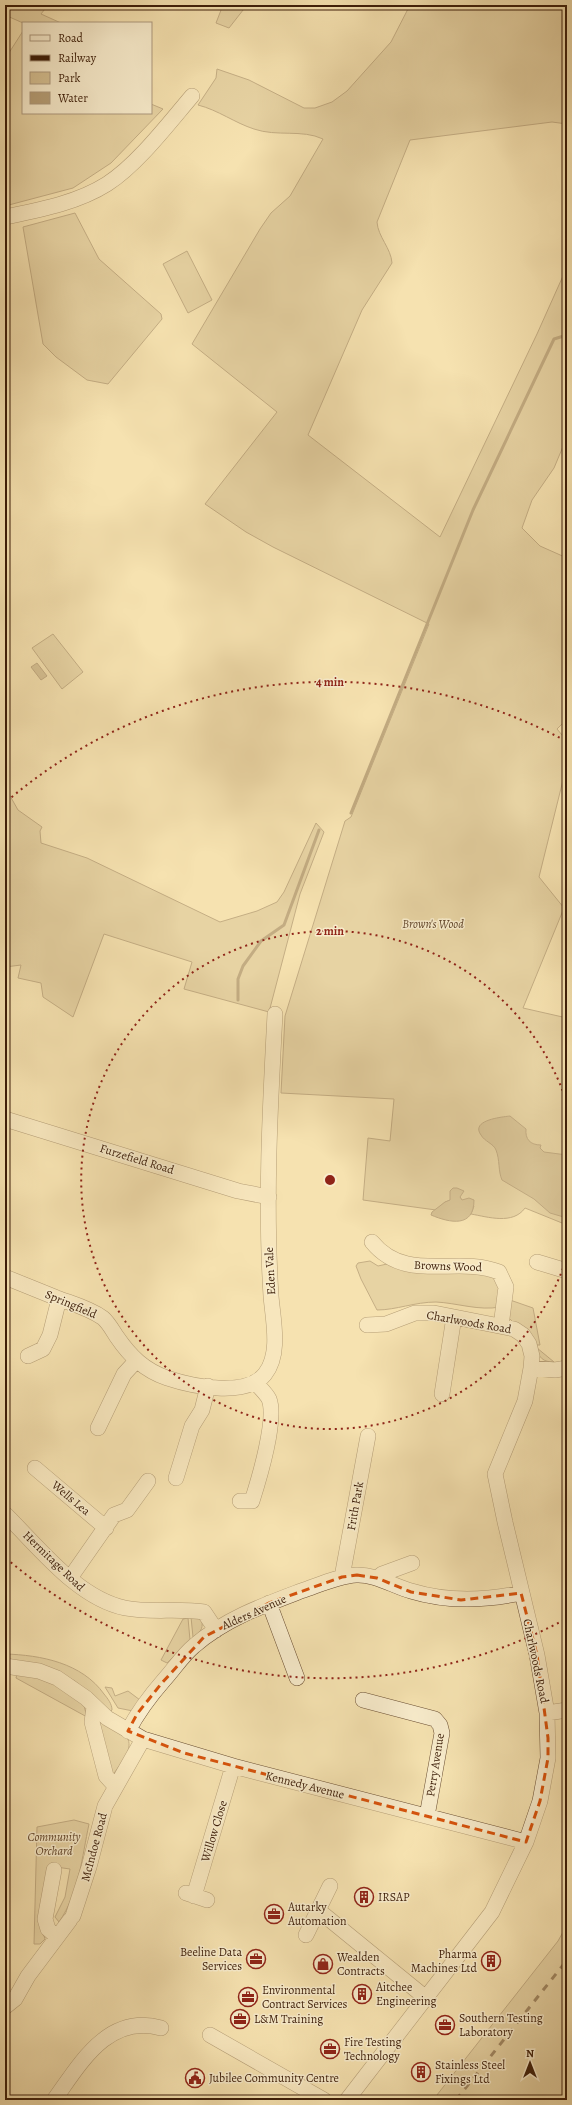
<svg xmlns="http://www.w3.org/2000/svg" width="572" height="2105" font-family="Alegreya,serif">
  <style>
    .green { fill: #d6c193; stroke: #896f4e }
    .water { fill: #b69f77; stroke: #856b4b }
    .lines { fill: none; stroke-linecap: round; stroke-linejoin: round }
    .stream { stroke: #856b4b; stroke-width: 3 }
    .minor-casing { stroke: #6a4e32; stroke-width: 16 }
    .minor { stroke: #f8eccc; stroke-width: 15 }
    .rail { stroke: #3c1d08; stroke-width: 3; stroke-dasharray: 7 7; stroke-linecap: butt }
    .marked { fill: none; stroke: #d7530c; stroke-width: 3; stroke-dasharray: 8 5; stroke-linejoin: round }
    .ring { fill: none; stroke: #8f2418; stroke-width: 2; stroke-dasharray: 2 4 }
    .labels { text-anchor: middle; stroke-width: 3; stroke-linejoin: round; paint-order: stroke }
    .park-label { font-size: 12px; font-style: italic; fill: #62462b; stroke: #f8eccc }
    .street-label { font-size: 12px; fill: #3c1d08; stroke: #f8eccc }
    .poi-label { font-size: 12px; fill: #3c1d08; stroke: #f8eccc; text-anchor: start }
    .centre { fill: #8f2418; stroke: #f8eccc; stroke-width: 2 }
    .ring-label { font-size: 12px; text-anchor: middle; font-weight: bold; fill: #8f2418; stroke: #f8eccc; stroke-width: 3; stroke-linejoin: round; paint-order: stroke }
  </style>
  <rect width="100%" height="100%" fill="#f5e2b0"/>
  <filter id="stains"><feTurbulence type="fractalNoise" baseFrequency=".005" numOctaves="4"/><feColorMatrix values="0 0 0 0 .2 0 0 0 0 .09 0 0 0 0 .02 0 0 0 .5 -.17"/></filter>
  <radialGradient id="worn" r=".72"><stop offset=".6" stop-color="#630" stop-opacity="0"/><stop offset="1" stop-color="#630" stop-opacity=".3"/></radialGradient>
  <path class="green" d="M 5,5 L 48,5 L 41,14 L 61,23 L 23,23 L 5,15 Z
    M 223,5 L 247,5 L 229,28 L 216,23 Z
    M 410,5 L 567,5 L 567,124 L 552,122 L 410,140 L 377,222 C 378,237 391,248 392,263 L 362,310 L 308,435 L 440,537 L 537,334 L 567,267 L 567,374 L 565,395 L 567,437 L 554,468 L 532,500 L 522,528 L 540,546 L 567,558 L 567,719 L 557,729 L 567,741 L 567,764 L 539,877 L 564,908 L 523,1008 L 567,1018 L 567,1225 L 525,1208 C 513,1225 488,1217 471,1214 L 474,1206 L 462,1201 L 460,1197 L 445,1202 L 436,1210 L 363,1200 L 368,1138 L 390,1141 L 394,1099 L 281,1093 L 285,1016 L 345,821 L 351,817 L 429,624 L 273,547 L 246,532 L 205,504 L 277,412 L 192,344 L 260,229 L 271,213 L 290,196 L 323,139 C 302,129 277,137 254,129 C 235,123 218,110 198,105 L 216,78 L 217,69 L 249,80 L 304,108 L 315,108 L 332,102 L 347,91 L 391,42 Z
    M 23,31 L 23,113 L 151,113 L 151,104 L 163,109 L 111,163 L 73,188 L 5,206 L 5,59 Z
    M 75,213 L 99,259 L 161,314 L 162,319 L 108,384 L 87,380 L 56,357 L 43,344 L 23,227 Z
    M 187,251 L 212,300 L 188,313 L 163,264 Z
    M 53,634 L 83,672 L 62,689 L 32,648 Z
    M 5,792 L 9,794 L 18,810 L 42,827 L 40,831 L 41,843 L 87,858 L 220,922 L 257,911 L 277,902 L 284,892 L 316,823 L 324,832 L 300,894 L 269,1012 L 184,989 L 192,962 L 104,934 L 73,1017 L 43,997 L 41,983 L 18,978 L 21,965 L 5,967 Z
    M 370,1261 L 378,1266 L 387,1264 L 483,1269 L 498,1276 L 500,1307 C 479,1311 457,1303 436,1302 C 415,1302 396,1310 377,1310 L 361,1279 L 356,1266 L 358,1263 Z
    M 510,1300 L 533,1308 L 540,1345 L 535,1345 L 509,1318 Z
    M 537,1348 L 554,1362 C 543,1362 539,1358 537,1348 Z
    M 191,1617 L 197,1617 L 202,1621 C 203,1630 200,1632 193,1637 Z
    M 188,1618 L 190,1640 L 167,1663 L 161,1660 L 183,1619 Z
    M 5,1654 C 41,1655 82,1663 104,1694 C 108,1699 112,1704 112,1710 L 110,1712 L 75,1681 L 59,1673 L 5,1660 Z
    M 17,1674 C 47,1678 58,1685 83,1702 L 87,1717 L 16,1678 Z
    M 105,1687 L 112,1688 L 115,1696 L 128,1691 L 140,1700 L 133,1711 L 118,1708 Z
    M 102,1720 L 128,1739 C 133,1751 119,1765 113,1775 C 106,1758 104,1740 99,1721 Z
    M 74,1820 L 89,1824 C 82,1857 79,1893 59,1922 L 55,1917 L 65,1897 L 70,1869 L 49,1866 L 41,1927 L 45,1939 L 40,1944 L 34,1944 L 37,1827 Z
    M 567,1925 L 567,2100 L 433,2100 L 558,1941 Z"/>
  <path class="water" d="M 37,663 L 47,676 L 41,680 L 31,667 Z
    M 510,1116 L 526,1129 C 525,1139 530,1145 541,1145 L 540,1148 L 544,1152 L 567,1155 L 567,1218 L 550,1213 L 534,1199 L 502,1180 C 498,1171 500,1160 496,1150 C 494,1144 484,1141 481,1135 C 470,1120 502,1117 510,1116 Z
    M 453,1188 L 457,1188 L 464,1191 L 460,1197 L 462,1200 L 469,1198 L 474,1200 C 474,1228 450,1223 431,1215 L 432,1212 L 445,1202 L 450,1200 L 450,1191 Z"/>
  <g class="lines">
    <path class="stream" d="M 351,813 L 473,510 L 554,339 L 567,335
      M 238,1000 L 238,979 L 243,966 L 261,941 L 284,925 L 319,830"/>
    <g class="minor-casing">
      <path id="minor" d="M 5,217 C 39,210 77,203 107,184 C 137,165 169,123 192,96
        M 5,1119 L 238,1191 L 269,1197
        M 372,1242 C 406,1284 457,1255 499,1272 L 506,1287 L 501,1326
        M 537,1262 L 567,1271
        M 5,1277 C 22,1284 40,1291 57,1298 C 73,1304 89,1308 103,1318 C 108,1322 113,1331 117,1337 C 130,1356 144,1370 167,1378 C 191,1386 246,1398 265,1374 C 281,1354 273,1320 271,1296 C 265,1202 270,1108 275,1014
        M 28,1356 L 43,1349 L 50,1335 L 59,1299
        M 531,1368 L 555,1370 L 567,1368
        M 442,1394 L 454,1317
        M 98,1428 L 124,1374 L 136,1361
        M 35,1468 L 106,1528
        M 176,1478 L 192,1426 L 202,1410 L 208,1386
        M 240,1501 L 252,1501 C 259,1479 277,1419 269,1399 C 266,1393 259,1387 255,1382
        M 5,1514 C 39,1547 77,1598 125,1608 C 150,1613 178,1608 204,1612 L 216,1630
        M 342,1577 L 368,1436
        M 70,1578 L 114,1515 L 127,1510 L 148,1481
        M 377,1578 L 382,1574 L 412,1563
        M 269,1603 L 297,1678
        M 5,1666 L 39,1671 L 57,1678 L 86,1698 L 107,1718 L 143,1739 L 233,1766 L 526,1842
        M 363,1700 L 435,1719 L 440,1725 L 442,1733 L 427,1816
        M 94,1707 L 92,1722 L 106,1776 L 115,1786
        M 547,1713 L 567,1710
        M 128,1731 C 138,1712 150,1696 164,1680 C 174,1669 183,1655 194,1646 C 225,1619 264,1605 301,1591 C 319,1585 338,1576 356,1575 C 375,1574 393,1586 411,1591 C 447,1602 484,1601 521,1593
        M 54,1870 L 45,1919 L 48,1929 L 57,1937
        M 186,1893 L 207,1900
        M 194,1896 L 233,1766
        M 318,1910 L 426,1998
        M 73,1916 L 89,1867 L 105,1806 L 143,1739
        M 306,1935 L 330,1886
        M 5,2007 L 15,1999 L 28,1976 L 70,1920
        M 210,2035 L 324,2100
        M 54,2100 C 80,2064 108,2013 161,2028
        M 347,2100 L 492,1912 L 526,1842 L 540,1801 L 548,1758 L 547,1713 L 537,1655 L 505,1522 L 495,1474 L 525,1401 L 531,1368 L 532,1356 L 529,1344 L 523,1335 L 514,1329 L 434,1313 L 415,1313 L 386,1324 L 367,1325"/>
    </g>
    <use href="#minor" class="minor"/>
    <path class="rail" d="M 456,2100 L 567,1960"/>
  </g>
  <path d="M0 0H572V2105H0ZM 357,1575 L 377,1578 L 411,1592 L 461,1600 L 521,1593 L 537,1655 L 548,1738 L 548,1758 L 540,1801 L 526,1842 L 184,1753 L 128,1731 L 137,1714 L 161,1684 L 204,1637 L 269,1603 L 342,1577 Z" fill="#f5e2b0" fill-opacity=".55" fill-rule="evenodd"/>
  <path class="marked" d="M 357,1575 L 377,1578 L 411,1592 L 461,1600 L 521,1593 L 537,1655 L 548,1738 L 548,1758 L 540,1801 L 526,1842 L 184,1753 L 128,1731 L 137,1714 L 161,1684 L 204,1637 L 269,1603 L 342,1577 Z"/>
  <g class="ring">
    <path d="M567 1257A249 249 0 1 1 567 1103"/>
    <path d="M564 1620A498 498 0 0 1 7 1559M7 801A498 498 0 0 1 564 740"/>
  </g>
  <defs>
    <g id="building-ring" transform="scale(1)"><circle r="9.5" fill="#f8eccc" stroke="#8f2418" stroke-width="1.5"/><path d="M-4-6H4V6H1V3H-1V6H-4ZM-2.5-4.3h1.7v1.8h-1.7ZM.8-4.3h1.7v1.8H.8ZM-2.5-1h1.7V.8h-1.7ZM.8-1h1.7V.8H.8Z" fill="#8f2418"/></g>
    <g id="office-ring" transform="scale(1)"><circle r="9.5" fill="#f8eccc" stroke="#8f2418" stroke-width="1.5"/><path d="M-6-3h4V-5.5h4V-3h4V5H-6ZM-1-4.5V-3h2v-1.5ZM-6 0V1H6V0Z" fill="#8f2418"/></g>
    <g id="shop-ring" transform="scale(1)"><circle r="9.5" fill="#f8eccc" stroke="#8f2418" stroke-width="1.5"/><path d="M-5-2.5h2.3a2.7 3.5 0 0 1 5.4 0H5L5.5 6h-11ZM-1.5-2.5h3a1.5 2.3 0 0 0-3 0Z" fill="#8f2418"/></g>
    <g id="civic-ring" transform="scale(1)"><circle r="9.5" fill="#f8eccc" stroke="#8f2418" stroke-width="1.5"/><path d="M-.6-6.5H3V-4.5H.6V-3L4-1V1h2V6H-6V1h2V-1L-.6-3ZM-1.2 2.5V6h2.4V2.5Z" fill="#8f2418"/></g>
  </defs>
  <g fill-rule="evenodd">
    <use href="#building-ring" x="364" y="1897"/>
    <use href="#office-ring" x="274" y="1914"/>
    <use href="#office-ring" x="256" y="1959"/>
    <use href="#building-ring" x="491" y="1961"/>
    <use href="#shop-ring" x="323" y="1964"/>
    <use href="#building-ring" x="362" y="1994"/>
    <use href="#office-ring" x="248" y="1997"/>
    <use href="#office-ring" x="240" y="2019"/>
    <use href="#office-ring" x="445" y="2025"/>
    <use href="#office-ring" x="330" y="2049"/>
    <use href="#building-ring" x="421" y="2072"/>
    <use href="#civic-ring" x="195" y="2078"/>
  </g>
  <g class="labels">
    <g class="park-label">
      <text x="433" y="928">Brown's Wood</text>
      <text x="54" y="1841">Community<tspan x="54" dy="14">Orchard</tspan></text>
    </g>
    <g class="street-label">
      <text transform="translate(137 1159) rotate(17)" y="4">Furzefield Road</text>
      <text transform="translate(448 1266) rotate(2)" y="4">Browns Wood</text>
      <text transform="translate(270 1271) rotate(-93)" y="4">Eden Vale</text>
      <text transform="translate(71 1304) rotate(23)" y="4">Springfield</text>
      <text transform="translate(469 1322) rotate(10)" y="4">Charlwoods Road</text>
      <text transform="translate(71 1498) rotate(40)" y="4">Wells Lea</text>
      <text transform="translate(355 1506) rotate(-80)" y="4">Frith Park</text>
      <text transform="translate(54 1561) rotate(44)" y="4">Hermitage Road</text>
      <text transform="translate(254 1612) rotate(-24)" y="4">Alders Avenue</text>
      <text transform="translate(536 1661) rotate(78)" y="4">Charlwoods Road</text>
      <text transform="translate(435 1765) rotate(-81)" y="4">Perry Avenue</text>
      <text transform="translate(305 1785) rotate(14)" y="4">Kennedy Avenue</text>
      <text transform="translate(214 1831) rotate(-73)" y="4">Willow Close</text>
      <text transform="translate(94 1847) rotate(-75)" y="4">McIndoe Road</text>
    </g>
    <g class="poi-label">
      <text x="378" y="1901">IRSAP</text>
      <text x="288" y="1911">Autarky<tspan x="288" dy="14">Automation</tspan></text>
      <text x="242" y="1956" text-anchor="end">Beeline Data<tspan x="242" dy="14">Services</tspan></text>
      <text x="477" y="1958" text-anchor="end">Pharma<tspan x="477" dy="14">Machines Ltd</tspan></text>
      <text x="337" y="1961">Wealden<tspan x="337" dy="14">Contracts</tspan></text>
      <text x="376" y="1991">Aitchee<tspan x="376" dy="14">Engineering</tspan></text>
      <text x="262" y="1994">Environmental<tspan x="262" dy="14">Contract Services</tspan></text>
      <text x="459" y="2022">Southern Testing<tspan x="459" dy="14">Laboratory</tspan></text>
      <text x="254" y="2023">L&amp;M Training</text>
      <text x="344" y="2046">Fire Testing<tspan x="344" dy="14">Technology</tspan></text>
      <text x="435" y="2069">Stainless Steel<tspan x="435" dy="14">Fixings Ltd</tspan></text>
      <text x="209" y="2082">Jubilee Community Centre</text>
    </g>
  </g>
  <circle cx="330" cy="1180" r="6" class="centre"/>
  <g class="ring-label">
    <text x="330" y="686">4 min</text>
    <text x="330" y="935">2 min</text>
  </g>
  <rect width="572" height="2105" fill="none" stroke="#f5e2b0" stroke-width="20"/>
  <rect x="6" y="6" width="560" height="2093" fill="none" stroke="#3c1d08" stroke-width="2"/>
  <rect x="10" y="10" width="552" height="2085" fill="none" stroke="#3c1d08"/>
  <rect x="22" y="22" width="130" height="92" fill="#f8eccc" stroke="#ad997e"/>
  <rect x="30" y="35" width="20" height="6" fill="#f8eccc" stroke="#ad997e"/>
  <text x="58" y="42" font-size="12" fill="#3c1d08">Road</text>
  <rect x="30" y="55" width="20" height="6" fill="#3c1d08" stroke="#ad997e"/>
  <text x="58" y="62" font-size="12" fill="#3c1d08">Railway</text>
  <rect x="30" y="72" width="20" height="12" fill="#d6c193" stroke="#ad997e"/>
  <text x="58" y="82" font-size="12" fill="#3c1d08">Park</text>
  <rect x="30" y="92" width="20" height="12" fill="#b69f77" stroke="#ad997e"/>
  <text x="58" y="102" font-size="12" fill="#3c1d08">Water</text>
  <g transform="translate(530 2063)" stroke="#f8eccc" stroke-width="3" paint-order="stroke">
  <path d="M0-3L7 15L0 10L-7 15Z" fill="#3c1d08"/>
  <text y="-6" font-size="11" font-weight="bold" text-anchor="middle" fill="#3c1d08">N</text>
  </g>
  <rect width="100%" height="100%" filter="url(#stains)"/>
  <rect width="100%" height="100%" fill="url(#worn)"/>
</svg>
